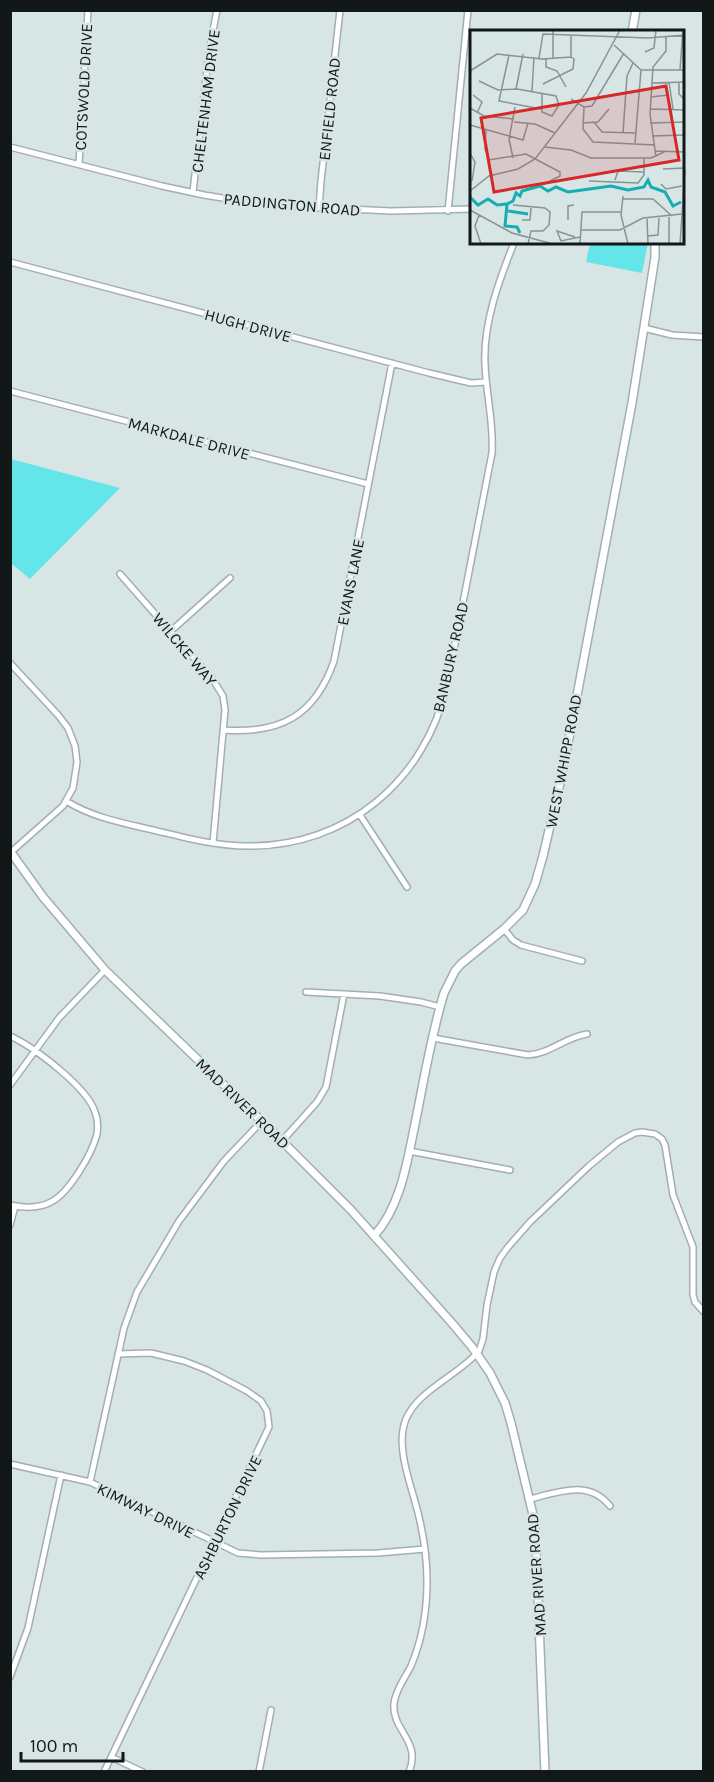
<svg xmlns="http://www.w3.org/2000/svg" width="714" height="1782" font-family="Karla,sans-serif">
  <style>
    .green { fill: #64e5e9 }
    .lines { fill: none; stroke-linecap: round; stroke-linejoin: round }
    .minor-casing { stroke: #a2afaf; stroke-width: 8 }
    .tertiary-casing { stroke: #a2afaf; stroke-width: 10 }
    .minor { stroke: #fff; stroke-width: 5 }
    .tertiary { stroke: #fff; stroke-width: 7 }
    .labels { text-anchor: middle; stroke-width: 5; stroke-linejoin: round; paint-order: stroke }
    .street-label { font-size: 16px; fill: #121717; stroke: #d7e5e5 }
    .inset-river { fill: none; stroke: #17aeb3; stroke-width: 3 }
    .inset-road { fill: none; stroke: #889393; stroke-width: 1.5 }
    .view { fill: #d62828; fill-opacity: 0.15; stroke: #d62828; stroke-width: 3 }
    .inset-edge { fill: none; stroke: #121717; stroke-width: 3 }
  </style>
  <rect width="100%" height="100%" fill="#d7e5e5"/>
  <path class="green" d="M 590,243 L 648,243 L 642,273 L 586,262 Z
    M 11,459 L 120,488 L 30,579 L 11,563 Z"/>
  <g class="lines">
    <g class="minor-casing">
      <path id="minor" d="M 10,147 L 162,186 L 204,195 L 265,205 L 391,211 L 471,209
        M 79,164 L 88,10
        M 193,192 L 209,51 L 217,10
        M 319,208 L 321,181 L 340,10
        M 448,211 L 468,10
        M 10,262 L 429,373 L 471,383 L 486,382
        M 644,328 L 672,335 L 704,337
        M 10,391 L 368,484
        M 120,574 L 213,680 L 223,696 L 225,710 L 213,843
        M 171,631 L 230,578
        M 10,663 L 58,715 L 68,728 L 75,746 L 77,762 L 73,788 L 63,806 L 10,853
        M 224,730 C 280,734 315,716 334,661 L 392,363
        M 66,801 C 95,819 129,824 161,832 C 190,839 218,846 247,846 C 347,847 425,781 447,685 L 492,453 C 494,423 486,394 485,364 C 483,324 499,280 514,243
        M 360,815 L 407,887
        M 504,929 L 513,940 L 521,945 L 582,961
        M 306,992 L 380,996 L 421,1002 L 440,1007
        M 10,1036 C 34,1047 87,1087 95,1112 C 98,1119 98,1127 97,1134 C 92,1154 69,1193 51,1202 C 38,1209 24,1208 10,1205
        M 433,1038 L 528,1055 C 549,1054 566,1037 587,1034
        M 10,1085 L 59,1018 L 105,970
        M 282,1141 L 317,1102 L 326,1087 L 344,994
        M 409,1151 L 510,1170
        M 10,1225 L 15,1206
        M 10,1464 L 90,1482 L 238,1553 L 261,1555 L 378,1553 L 425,1549
        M 90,1482 L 124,1328 L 137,1292 L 179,1221 L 224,1161 L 261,1122
        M 530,1499 C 558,1492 589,1479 610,1506
        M 10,1677 L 28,1628 L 61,1475
        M 111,1757 L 143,1772
        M 104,1772 L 269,1427 L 267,1411 L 261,1401 L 247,1391 L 207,1370 L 184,1361 L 151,1353 L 118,1354
        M 259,1772 L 271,1710
        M 409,1772 C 422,1741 391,1730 394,1703 C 396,1689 405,1678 411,1666 C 422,1640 427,1609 427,1581 C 427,1559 424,1538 419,1517 C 413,1489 394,1447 406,1419 C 418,1390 459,1375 479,1351 L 483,1339 L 487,1305 L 494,1272 L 500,1258 L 508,1247 L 530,1222 L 589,1166 L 618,1142 L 635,1133 L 642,1132 L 655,1134 L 662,1139 L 665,1145 L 673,1195 L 693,1247 L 693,1295 L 695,1302 L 704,1312"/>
    </g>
    <g class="tertiary-casing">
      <path id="tertiary" d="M 632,32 L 636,10
        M 10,851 L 43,897 L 105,970 L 282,1141 L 351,1210 L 451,1322 L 472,1347 L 490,1373 L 505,1403 L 511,1423 L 535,1523 L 545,1772
        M 374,1236 C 401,1206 407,1162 415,1124 C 424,1080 431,1036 444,993 L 455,971 L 461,964 L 504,929 L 523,910 L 535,884 L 543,856 L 563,770 L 632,403 L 655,257 L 655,243"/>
    </g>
    <use href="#minor" class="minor"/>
    <use href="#tertiary" class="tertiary"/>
  </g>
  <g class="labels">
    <g class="street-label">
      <text transform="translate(83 87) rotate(-87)" y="6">COTSWOLD DRIVE</text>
      <text transform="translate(205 101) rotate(-83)" y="6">CHELTENHAM DRIVE</text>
      <text transform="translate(329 109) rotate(-84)" y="6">ENFIELD ROAD</text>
      <text transform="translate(292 204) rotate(5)" y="6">PADDINGTON ROAD</text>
      <text transform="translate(248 325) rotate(15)" y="6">HUGH DRIVE</text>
      <text transform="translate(189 438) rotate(15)" y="6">MARKDALE DRIVE</text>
      <text transform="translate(350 582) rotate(-79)" y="6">EVANS LANE</text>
      <text transform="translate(185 649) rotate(50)" y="6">WILCKE WAY</text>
      <text transform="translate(450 657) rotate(-77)" y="6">BANBURY ROAD</text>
      <text transform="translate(563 761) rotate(-79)" y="6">WEST WHIPP ROAD</text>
      <text transform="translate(243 1103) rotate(44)" y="6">MAD RIVER ROAD</text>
      <text transform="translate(146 1510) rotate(26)" y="6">KIMWAY DRIVE</text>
      <text transform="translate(227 1517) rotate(-64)" y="6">ASHBURTON DRIVE</text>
      <text transform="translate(536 1575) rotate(-94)" y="6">MAD RIVER ROAD</text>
    </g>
  </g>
  <g transform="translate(470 30)">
    <rect width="214" height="214" fill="#d7e5e5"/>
    <path class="inset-river" d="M 0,167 L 8,175 L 18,169 L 27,175 L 37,174 L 35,196 L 47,197 L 50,203M 37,174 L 43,171 L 46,163 L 50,166 L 52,161 L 70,156 L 78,161 L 86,157 L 98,162 L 141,156 L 158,160 L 174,157 L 178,150 L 181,157 L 195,162 L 203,176 L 211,172M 38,181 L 58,184"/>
    <path class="inset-road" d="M 83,0 L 83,28M 144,15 L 171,40 L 215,40M 175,22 L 184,18 L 186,0M 39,25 L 29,71 L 71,79M 101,27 L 101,5M 69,28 L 73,4 L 178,8 L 215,5M 76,29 L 76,37 L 87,41 L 96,57M 210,40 L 213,0M 0,41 L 27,24 L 72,29 L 101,27M 9,51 L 28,60 L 47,59 L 86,66 L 89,75 L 82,86 L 72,82 L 72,64M 199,52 L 203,79M 209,52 L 209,64 L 215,70M 182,53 L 215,52M 73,54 L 103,39 L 104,29 L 101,27M 46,59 L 53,24M 62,61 L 64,27M 3,65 L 12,72 L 7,83M 180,67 L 199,65M 101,69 L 114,77 L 122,76 L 154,23M 114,77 L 113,99 L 123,112 L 185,115M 0,78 L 14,86 L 44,89M 180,79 L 215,80M 44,92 L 65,94 L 85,103M 124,92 L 132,102 L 166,103M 113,93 L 128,92 L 139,79M 180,93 L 215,92M 0,95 L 53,110 L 58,93M 16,100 L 15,119 L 19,130 L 56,124 L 90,142 L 90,146 L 72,155M 153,103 L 157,46 L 163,33M 182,106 L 215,105M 165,113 L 171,40M 75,117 L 101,120 L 121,128 L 181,128 L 194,122M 185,121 L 215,122M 1,125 L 5,132 L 2,151M 186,127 L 180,84 L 183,37 L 196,21 L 196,6M 43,128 L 39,109 L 45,77M 193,139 L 215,138M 145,150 L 148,141 L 174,142M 119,151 L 168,153 L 174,145 L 174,129M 191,154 L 196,159 L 212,156M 0,161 L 19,146 L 48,139 L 65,129 L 116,63 L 150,0M 153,166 L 151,185 L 158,214M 153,169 L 183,169 L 202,186M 43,175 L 75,178 L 80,182 L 79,195 L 73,201 L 61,201 L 58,214M 0,180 L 42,203 L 83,214M 9,185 L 5,196 L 11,214M 199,187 L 199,214M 177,188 L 178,214M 52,190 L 60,190 L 61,178M 98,190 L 98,176 L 104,175M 111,200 L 150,200 L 173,188 L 212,184M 178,206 L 188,205 L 189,188M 105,207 L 87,201 L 91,211 L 110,207M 110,214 L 112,182 L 151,182M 210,214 L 215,140"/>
    <path class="view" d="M 196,56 L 209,130 L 24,162 L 11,88 Z"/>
    <rect width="214" height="214" class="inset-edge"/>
  </g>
  <rect width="714" height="1782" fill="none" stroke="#121717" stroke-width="24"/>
  <path d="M21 1752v9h102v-9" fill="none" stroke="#121717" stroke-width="3"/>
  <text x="30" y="1752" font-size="18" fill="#121717" stroke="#d7e5e5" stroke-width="4.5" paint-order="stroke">100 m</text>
</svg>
